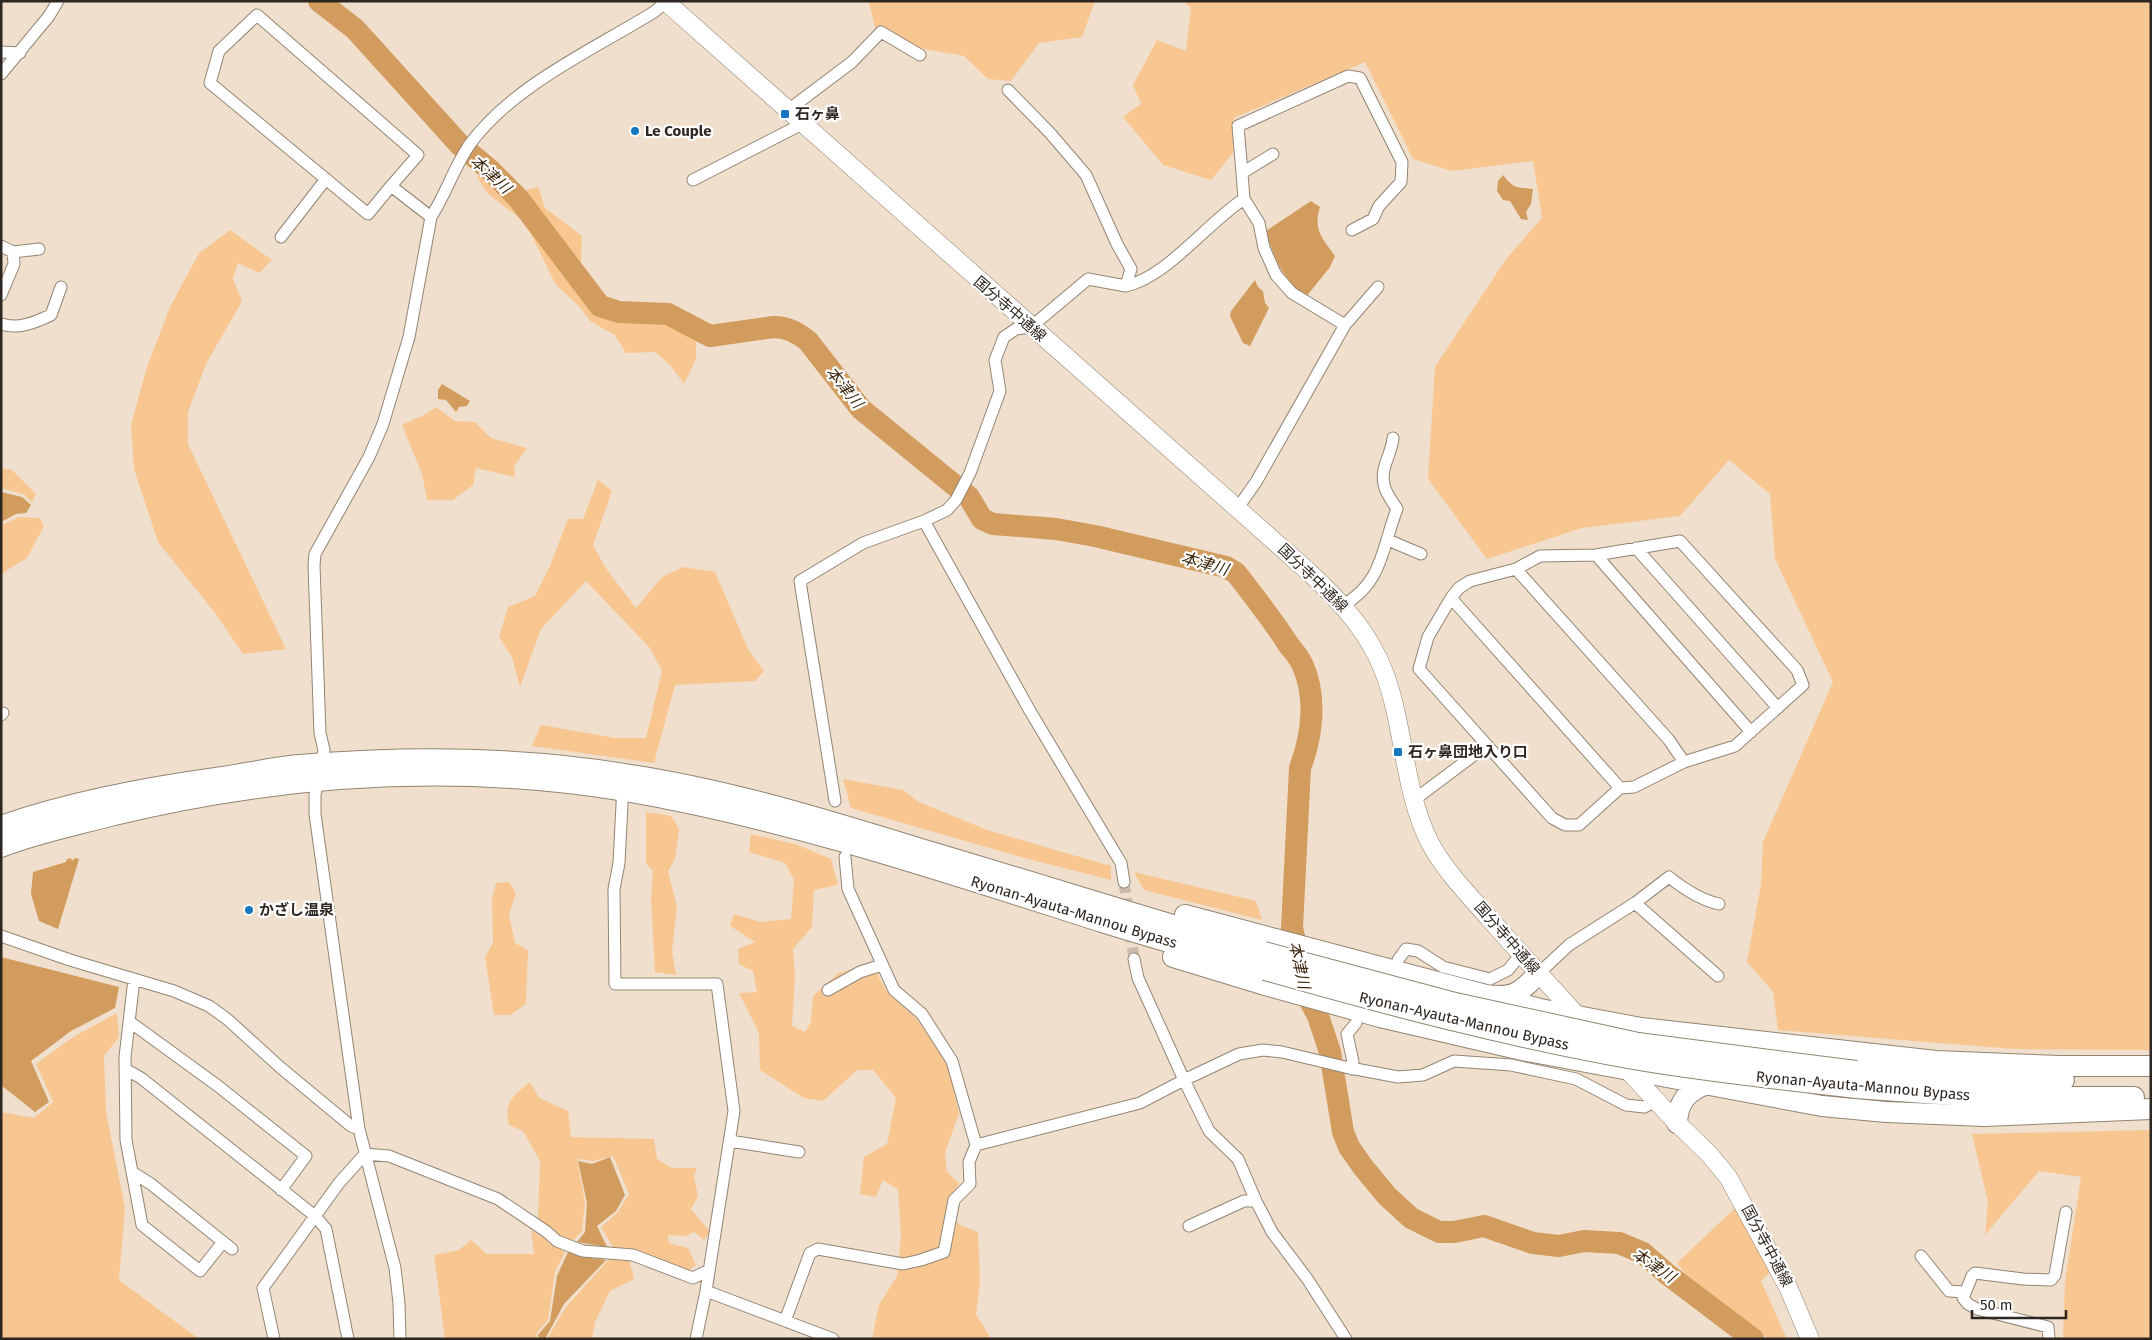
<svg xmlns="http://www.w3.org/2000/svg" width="2152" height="1340" font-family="'Fira Sans','Noto Sans JP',sans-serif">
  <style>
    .green { fill: #f8c791 }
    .water { fill: #d29c5e }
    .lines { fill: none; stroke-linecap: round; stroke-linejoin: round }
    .river { stroke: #d29c5e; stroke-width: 22 }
    .street-tunnel { stroke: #c9baaa; stroke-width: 11; stroke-dasharray: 11 5.5; stroke-linecap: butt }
    .street-casing { stroke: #938473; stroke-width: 13 }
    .primary-casing { stroke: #938473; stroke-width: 19 }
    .highway-casing { stroke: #938473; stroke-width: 22 }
    .street { stroke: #fff; stroke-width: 11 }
    .primary { stroke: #fff; stroke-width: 18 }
    .highway { stroke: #fff; stroke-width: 20 }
    .highway-bridge-casing { stroke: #938473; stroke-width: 22; stroke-linecap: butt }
    .highway-bridge { stroke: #fff; stroke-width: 20 }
    .poi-dot { fill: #1676c2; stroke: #fff; stroke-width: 2 }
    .labels { text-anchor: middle; stroke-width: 4.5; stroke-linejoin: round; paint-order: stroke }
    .poi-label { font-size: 15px; font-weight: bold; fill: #2e2721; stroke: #fff; text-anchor: start }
    .street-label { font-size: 15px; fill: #2e2721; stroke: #fff }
    .water-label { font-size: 16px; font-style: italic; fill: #3e280c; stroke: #fff }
  </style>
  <rect width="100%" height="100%" fill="#f0dfcc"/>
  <path class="green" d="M 869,1 L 1095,1 L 1082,37 L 1039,43 L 1011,81 L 988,79 L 964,56 L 924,49 L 875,28 Z
    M 1183,1 L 2151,1 L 2151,1050 L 2014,1049 L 1778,1030 L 1773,992 L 1747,962 L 1761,884 L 1763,842 L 1833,682 L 1775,559 L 1770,494 L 1729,460 L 1680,516 L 1582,528 L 1487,559 L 1428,479 L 1435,367 L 1506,259 L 1542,218 L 1533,161 L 1452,171 L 1413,159 L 1365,62 L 1234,118 L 1233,153 L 1211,180 L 1163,165 L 1123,117 L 1141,104 L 1133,85 L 1157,40 L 1186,51 L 1191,8 Z
    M 488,172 L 509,195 L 538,187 L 545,208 L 582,236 L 580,290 L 596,309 L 617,316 L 661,318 L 678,324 L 696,336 L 696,359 L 684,384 L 670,365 L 655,352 L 626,353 L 615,335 L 590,321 L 580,307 L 556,285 L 525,222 L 488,194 L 477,177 Z
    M 230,230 L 272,260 L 259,273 L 238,263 L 233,279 L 242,301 L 206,364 L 188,412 L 188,444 L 286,649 L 243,654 L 215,613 L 158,542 L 134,469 L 131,425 L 147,367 L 170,307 L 199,253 Z
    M 436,407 L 455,421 L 475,422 L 491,438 L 527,448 L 514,467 L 515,477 L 476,468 L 473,485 L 453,500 L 427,500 L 422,474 L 402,425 C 414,419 425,416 436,407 Z
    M 1,468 L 12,470 L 36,494 L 32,502 L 23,494 L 1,488 Z
    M 598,480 L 612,491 L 593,545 L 605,567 L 636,608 L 662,577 L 683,567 L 715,572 L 749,651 L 764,671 L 755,681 L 675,685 L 654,763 L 532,746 L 541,725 L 616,738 L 646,738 L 662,671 L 650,648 L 586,581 L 541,629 L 520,687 L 512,657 L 499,637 L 508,607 L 535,596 L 550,566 L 568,519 L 583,519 Z
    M 19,517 L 40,518 L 44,526 L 27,558 L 1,574 L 1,525 Z
    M 843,779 L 903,790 L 919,802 L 987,830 L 1111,866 L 1111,880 L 1017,856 L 851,808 Z
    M 646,812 L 671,816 L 679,829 L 675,859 L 668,871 L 677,907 L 672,952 L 676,975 L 655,972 L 651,899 L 653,871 L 646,863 Z
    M 751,834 L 795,844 L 831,859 L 838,885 L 814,890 L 812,927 L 793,949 L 795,976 L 792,1026 L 805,1032 L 811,1022 L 813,996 L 839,973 L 871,963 L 887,992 L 916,1018 L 947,1061 L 959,1113 L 945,1153 L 947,1172 L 959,1183 L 947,1211 L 960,1225 L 978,1232 L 980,1282 L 976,1314 L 991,1339 L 872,1339 L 879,1305 L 897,1276 L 901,1236 L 898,1189 L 883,1180 L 876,1197 L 860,1194 L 864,1157 L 887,1144 L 896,1098 L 873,1070 L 857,1070 L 823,1101 L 804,1098 L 760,1070 L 759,1033 L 739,993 L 757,992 L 753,971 L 739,964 L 738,949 L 755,942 L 730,926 L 734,914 L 760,922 L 791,919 L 794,880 L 785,863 L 749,852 Z
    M 1134,872 L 1256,901 L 1262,920 L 1144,890 Z
    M 509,882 L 516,893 L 509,915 L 515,943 L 528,950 L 526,1004 L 510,1015 L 494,1015 L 485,957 L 493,943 L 492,899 L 496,883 Z
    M 117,1013 L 119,1037 L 104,1056 L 106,1112 L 125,1208 L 119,1280 L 199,1339 L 1,1339 L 1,1112 L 34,1118 L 53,1102 L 36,1064 L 73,1037 Z
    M 530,1082 L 539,1098 L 568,1111 L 571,1137 L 654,1139 L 657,1159 L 672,1168 L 697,1168 L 694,1176 L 698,1196 L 691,1209 L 710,1232 L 704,1240 L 694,1232 L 686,1236 L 668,1235 L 669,1243 L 688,1248 L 696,1265 L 685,1273 L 633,1250 L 613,1247 L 601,1227 L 618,1212 L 629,1194 L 613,1156 L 593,1161 L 577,1159 L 585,1203 L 582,1231 L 572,1242 L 557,1235 L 538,1219 L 540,1161 L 523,1131 L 509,1125 C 503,1102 514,1095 530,1082 Z
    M 2151,1130 L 2151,1339 L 2063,1339 L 2065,1282 L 2081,1177 L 2039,1171 L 1985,1235 L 1988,1202 L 1972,1134 Z
    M 1736,1207 L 1770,1272 L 1761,1281 L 1787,1339 L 1767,1339 L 1762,1333 L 1694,1286 L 1677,1263 Z
    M 531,1230 L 565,1252 L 555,1272 L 548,1320 L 536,1334 L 538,1339 L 445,1339 L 434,1255 L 459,1250 L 471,1240 L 487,1254 L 534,1254 Z
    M 610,1258 L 629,1259 L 634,1279 L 610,1291 L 595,1322 L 592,1339 L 547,1339 L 566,1307 Z"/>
  <path class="water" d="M 1503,175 C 1514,189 1516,187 1533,189 L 1531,204 L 1526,212 L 1528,220 L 1521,219 L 1510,201 L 1503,200 L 1497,191 L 1498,181 Z
    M 1311,201 L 1320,207 C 1313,230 1322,238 1335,256 L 1330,267 L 1306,297 C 1284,282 1273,256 1266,231 Z
    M 1255,280 L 1258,287 L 1263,291 L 1265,303 L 1269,308 L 1250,346 L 1243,343 L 1230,316 L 1231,311 Z
    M 442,384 L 470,401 L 467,406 L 459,407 L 456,412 L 446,400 L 438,399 L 438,390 Z
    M 1,492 L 22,497 L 31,505 L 26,513 L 16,514 L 1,522 Z
    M 71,858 L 72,861 L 75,858 L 79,859 L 58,929 L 39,921 L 31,894 L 33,872 L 66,862 L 67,859 Z
    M 1,957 L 119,987 L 115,1008 L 71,1031 L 31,1061 L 49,1102 L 35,1112 L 1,1085 Z
    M 610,1157 L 625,1195 L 616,1211 L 597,1226 L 607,1247 L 577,1242 L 585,1232 L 587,1203 L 578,1161 L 592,1164 Z
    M 568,1252 L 583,1257 L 606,1260 L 564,1304 L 545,1339 L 539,1339 L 538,1335 L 550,1321 L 557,1276 Z"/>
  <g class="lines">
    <path class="river" d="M 319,1 L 355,29 L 460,145 L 490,170 L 518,198 L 600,306 L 619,312 L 668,314 L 710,336 L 774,327 C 788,327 798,333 808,341 L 861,409 L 969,497 L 982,519 L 993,524 L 1056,529 L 1095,536 L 1226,567 L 1236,573 C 1254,596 1272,619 1288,644 C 1293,651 1300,658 1303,666 C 1317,698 1312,736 1300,768 L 1292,928 L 1307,995 L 1318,1016 L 1330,1052 L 1343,1132 L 1349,1147 L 1363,1167 L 1387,1196 L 1411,1218 L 1439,1232 L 1454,1232 L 1484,1226 L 1533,1243 L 1559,1246 L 1584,1241 L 1619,1243 L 1643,1253 L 1667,1274 L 1753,1339"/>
    <path class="street-tunnel" d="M 1124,882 L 1134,959"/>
    <g class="street-casing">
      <path id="street" d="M 1,52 L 20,53
        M 1,74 L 49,16 L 58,1
        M 787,111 L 852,62 L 881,32 L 920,55
        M 1273,154 L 1242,173 L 1244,199 L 1259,223 L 1264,248 L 1276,275 L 1292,293 L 1345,325
        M 1242,173 L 1238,126 L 1348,76 L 1360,78 L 1402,162 L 1401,182 L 1379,206 L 1373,219 L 1352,230
        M 693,180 L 802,124
        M 391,186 L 368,214 L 210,83 L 219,51 L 257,15 L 418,155 L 391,186 L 431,217
        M 281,237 L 326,179
        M 1,246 L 13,252 L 39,249
        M 1126,286 C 1167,277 1208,222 1244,199
        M 1,295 L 14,264 L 13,252
        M 1,324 C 18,330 36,322 51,315 L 61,287
        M 1237,509 L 1256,482 L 1345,325 L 1378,287
        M 924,521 L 947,510 L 956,500 L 970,473 L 1000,391 L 995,360 L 1004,337 L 1016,329 L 1031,327 L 1088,279 L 1126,286 L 1131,269 L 1117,244 L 1086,175 L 1050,133 L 1008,90
        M 1388,540 L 1421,554
        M 1680,541 L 1797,670 L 1803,685 L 1735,746 L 1684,762 L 1634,787 L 1620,788 L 1579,825 L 1565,825 L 1552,818 L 1419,669 L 1428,637 L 1451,598 L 1459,588 L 1470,581 L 1516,569 L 1540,556 L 1596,555 Z
        M 1636,548 L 1778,708
        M 1596,555 L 1751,732
        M 1516,569 L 1669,740 L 1684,762
        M 1451,598 L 1620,788
        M 1343,605 C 1383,583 1382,547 1397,509 C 1393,502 1385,493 1384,484 C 1380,468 1392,453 1393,438
        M 1,715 L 3,713
        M 623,785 L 619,863 L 614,889 L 615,984 L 717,984 L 734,1111 L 706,1291 L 696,1339
        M 1414,800 L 1486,746
        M 835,801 L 800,581 L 863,543 L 924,521 L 1030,711 L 1121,863 L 1124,882
        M 845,857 L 848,889 L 894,990 L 922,1014 L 952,1061 L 976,1145 L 1140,1103 L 1184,1080 L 1138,978 L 1134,959
        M 1635,903 L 1718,976
        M 1,936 L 70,960 L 174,991 L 209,1006 L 227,1019 L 281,1068 L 351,1126 L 359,1129
        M 1398,960 L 1406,949 L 1418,951 L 1443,967 L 1490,979 L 1508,970 L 1521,954
        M 1538,974 L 1569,945 L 1635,903 L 1669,877 C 1684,889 1700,900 1719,904
        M 134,979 L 125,1057 L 126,1140 L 142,1225 L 200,1271 L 223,1242
        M 828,990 L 860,972 L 882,965
        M 130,1022 L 218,1086 L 306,1156 L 281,1190
        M 125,1069 L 141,1078 L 315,1216 L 326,1229 L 348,1339
        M 1352,1069 L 1353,1062 L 1347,1034 L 1356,1023
        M 730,1141 L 799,1152
        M 132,1172 L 151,1184 L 232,1249
        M 1189,1226 L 1244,1201 L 1256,1201
        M 1921,1256 L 1949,1291 L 1964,1292
        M 706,1291 L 833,1339
        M 785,1321 L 810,1253 L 818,1249 L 903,1264 L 921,1260 L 944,1252 L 954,1200 L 970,1184 L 969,1162 L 976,1145
        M 274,1339 L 263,1288 L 339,1183 L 365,1154 L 389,1156 L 498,1199 L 547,1232 L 557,1241 L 583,1251 L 633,1255 L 693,1278 L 709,1270
        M 400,1339 L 399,1303 L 395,1268 L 359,1129 L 315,814 L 315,795 L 324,750 L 320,733 L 314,565 L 315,554 L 369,457 L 383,424 L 409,337 L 431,217 C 446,194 454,167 470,144 C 512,86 594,49 654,12 L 666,2
        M 1346,1339 L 1308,1280 L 1272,1232 L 1256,1201 L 1238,1159 L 1209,1131 L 1184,1080 L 1239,1054 L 1263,1050 L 1282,1052 L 1345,1067 L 1398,1077 L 1423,1075 L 1454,1061 L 1511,1065 L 1576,1079 L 1626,1105 L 1644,1107 L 1657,1101
        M 2049,1339 L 2048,1327 L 1977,1309 L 1968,1304 L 1963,1298 L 1972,1276 L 1975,1273 L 2023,1279 L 2051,1280 L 2055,1275 L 2066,1212"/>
    </g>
    <g class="primary-casing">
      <path id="primary" d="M 665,1 L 1310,573 C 1341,602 1369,632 1384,672 C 1405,727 1403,790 1430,843 C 1445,871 1468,894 1488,917 C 1519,952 1551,987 1582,1021
        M 1622,1064 L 1677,1123 L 1709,1154 L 1728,1177 L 1788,1287 L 1810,1339"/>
    </g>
    <g class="highway-casing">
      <path id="highway" d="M 1,826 C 72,801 149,787 223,777 C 249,773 275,767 300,765 C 408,756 519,757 625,774 C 726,789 824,819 921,849 C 1036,883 1150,919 1264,952
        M 1,847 C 37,833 77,825 114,815 C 281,775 455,763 625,791 C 788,819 945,872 1102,922 C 1156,939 1211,954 1265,970
        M 1185,915 L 1486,995 C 1513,999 1520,993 1538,974
        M 1173,957 L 1265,985 L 1380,1017 L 1522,1050 L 1822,1106 L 1886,1112 L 1984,1116 L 2151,1109
        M 1486,995 L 1540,1009 L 1641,1028 L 1936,1061 L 2059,1066 L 2151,1066
        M 1856,1071 L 1981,1079 L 2064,1080
        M 1856,1088 L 1981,1097 L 2134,1097
        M 1677,1123 C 1678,1102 1687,1091 1707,1084"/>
    </g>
    <use href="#street" class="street"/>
    <use href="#primary" class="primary"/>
    <use href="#highway" class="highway"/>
    <g class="highway-bridge-casing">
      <path id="highway-bridge" d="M 1264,952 L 1451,1002 L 1638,1043 L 1856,1071
        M 1265,970 C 1388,1005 1513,1038 1639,1060 C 1711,1072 1784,1080 1856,1088"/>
    </g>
    <use href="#highway-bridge" class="highway-bridge"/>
  </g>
  <g class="poi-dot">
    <rect x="780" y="109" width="10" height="10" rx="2.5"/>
    <circle cx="635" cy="131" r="5"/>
    <rect x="1393" y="747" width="10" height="10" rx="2.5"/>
    <circle cx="249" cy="910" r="5"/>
  </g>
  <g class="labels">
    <g class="poi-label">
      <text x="795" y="119">石ヶ鼻</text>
      <text x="645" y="136">Le Couple</text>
      <text x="1408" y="757">石ヶ鼻団地入り口</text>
      <text x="259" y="915">かざし温泉</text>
    </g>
    <g class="street-label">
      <text transform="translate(1010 309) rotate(41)" y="5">国分寺中通線</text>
      <text transform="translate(1313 578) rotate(44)" y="5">国分寺中通線</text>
      <text transform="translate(1074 912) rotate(17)" y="5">Ryonan-Ayauta-Mannou Bypass</text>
      <text transform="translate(1507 938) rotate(49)" y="5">国分寺中通線</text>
      <text transform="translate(1464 1021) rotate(13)" y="5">Ryonan-Ayauta-Mannou Bypass</text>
      <text transform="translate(1863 1086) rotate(5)" y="5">Ryonan-Ayauta-Mannou Bypass</text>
      <text transform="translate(1767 1246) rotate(62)" y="5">国分寺中通線</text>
    </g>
    <g class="water-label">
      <text transform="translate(491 174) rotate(42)" y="6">本津川</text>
      <text transform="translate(845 387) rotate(51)" y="6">本津川</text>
      <text transform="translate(1205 563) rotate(16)" y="6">本津川</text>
      <text transform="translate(1300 965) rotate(78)" y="6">本津川</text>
      <text transform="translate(1654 1265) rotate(34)" y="6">本津川</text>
    </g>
  </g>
  <rect width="2152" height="1340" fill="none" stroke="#2e2721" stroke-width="5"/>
  <path d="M1972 1310v8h94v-8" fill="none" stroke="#2e2721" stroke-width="2.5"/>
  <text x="1980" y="1310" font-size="15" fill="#2e2721" stroke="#ffffff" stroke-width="4" paint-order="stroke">50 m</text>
</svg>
